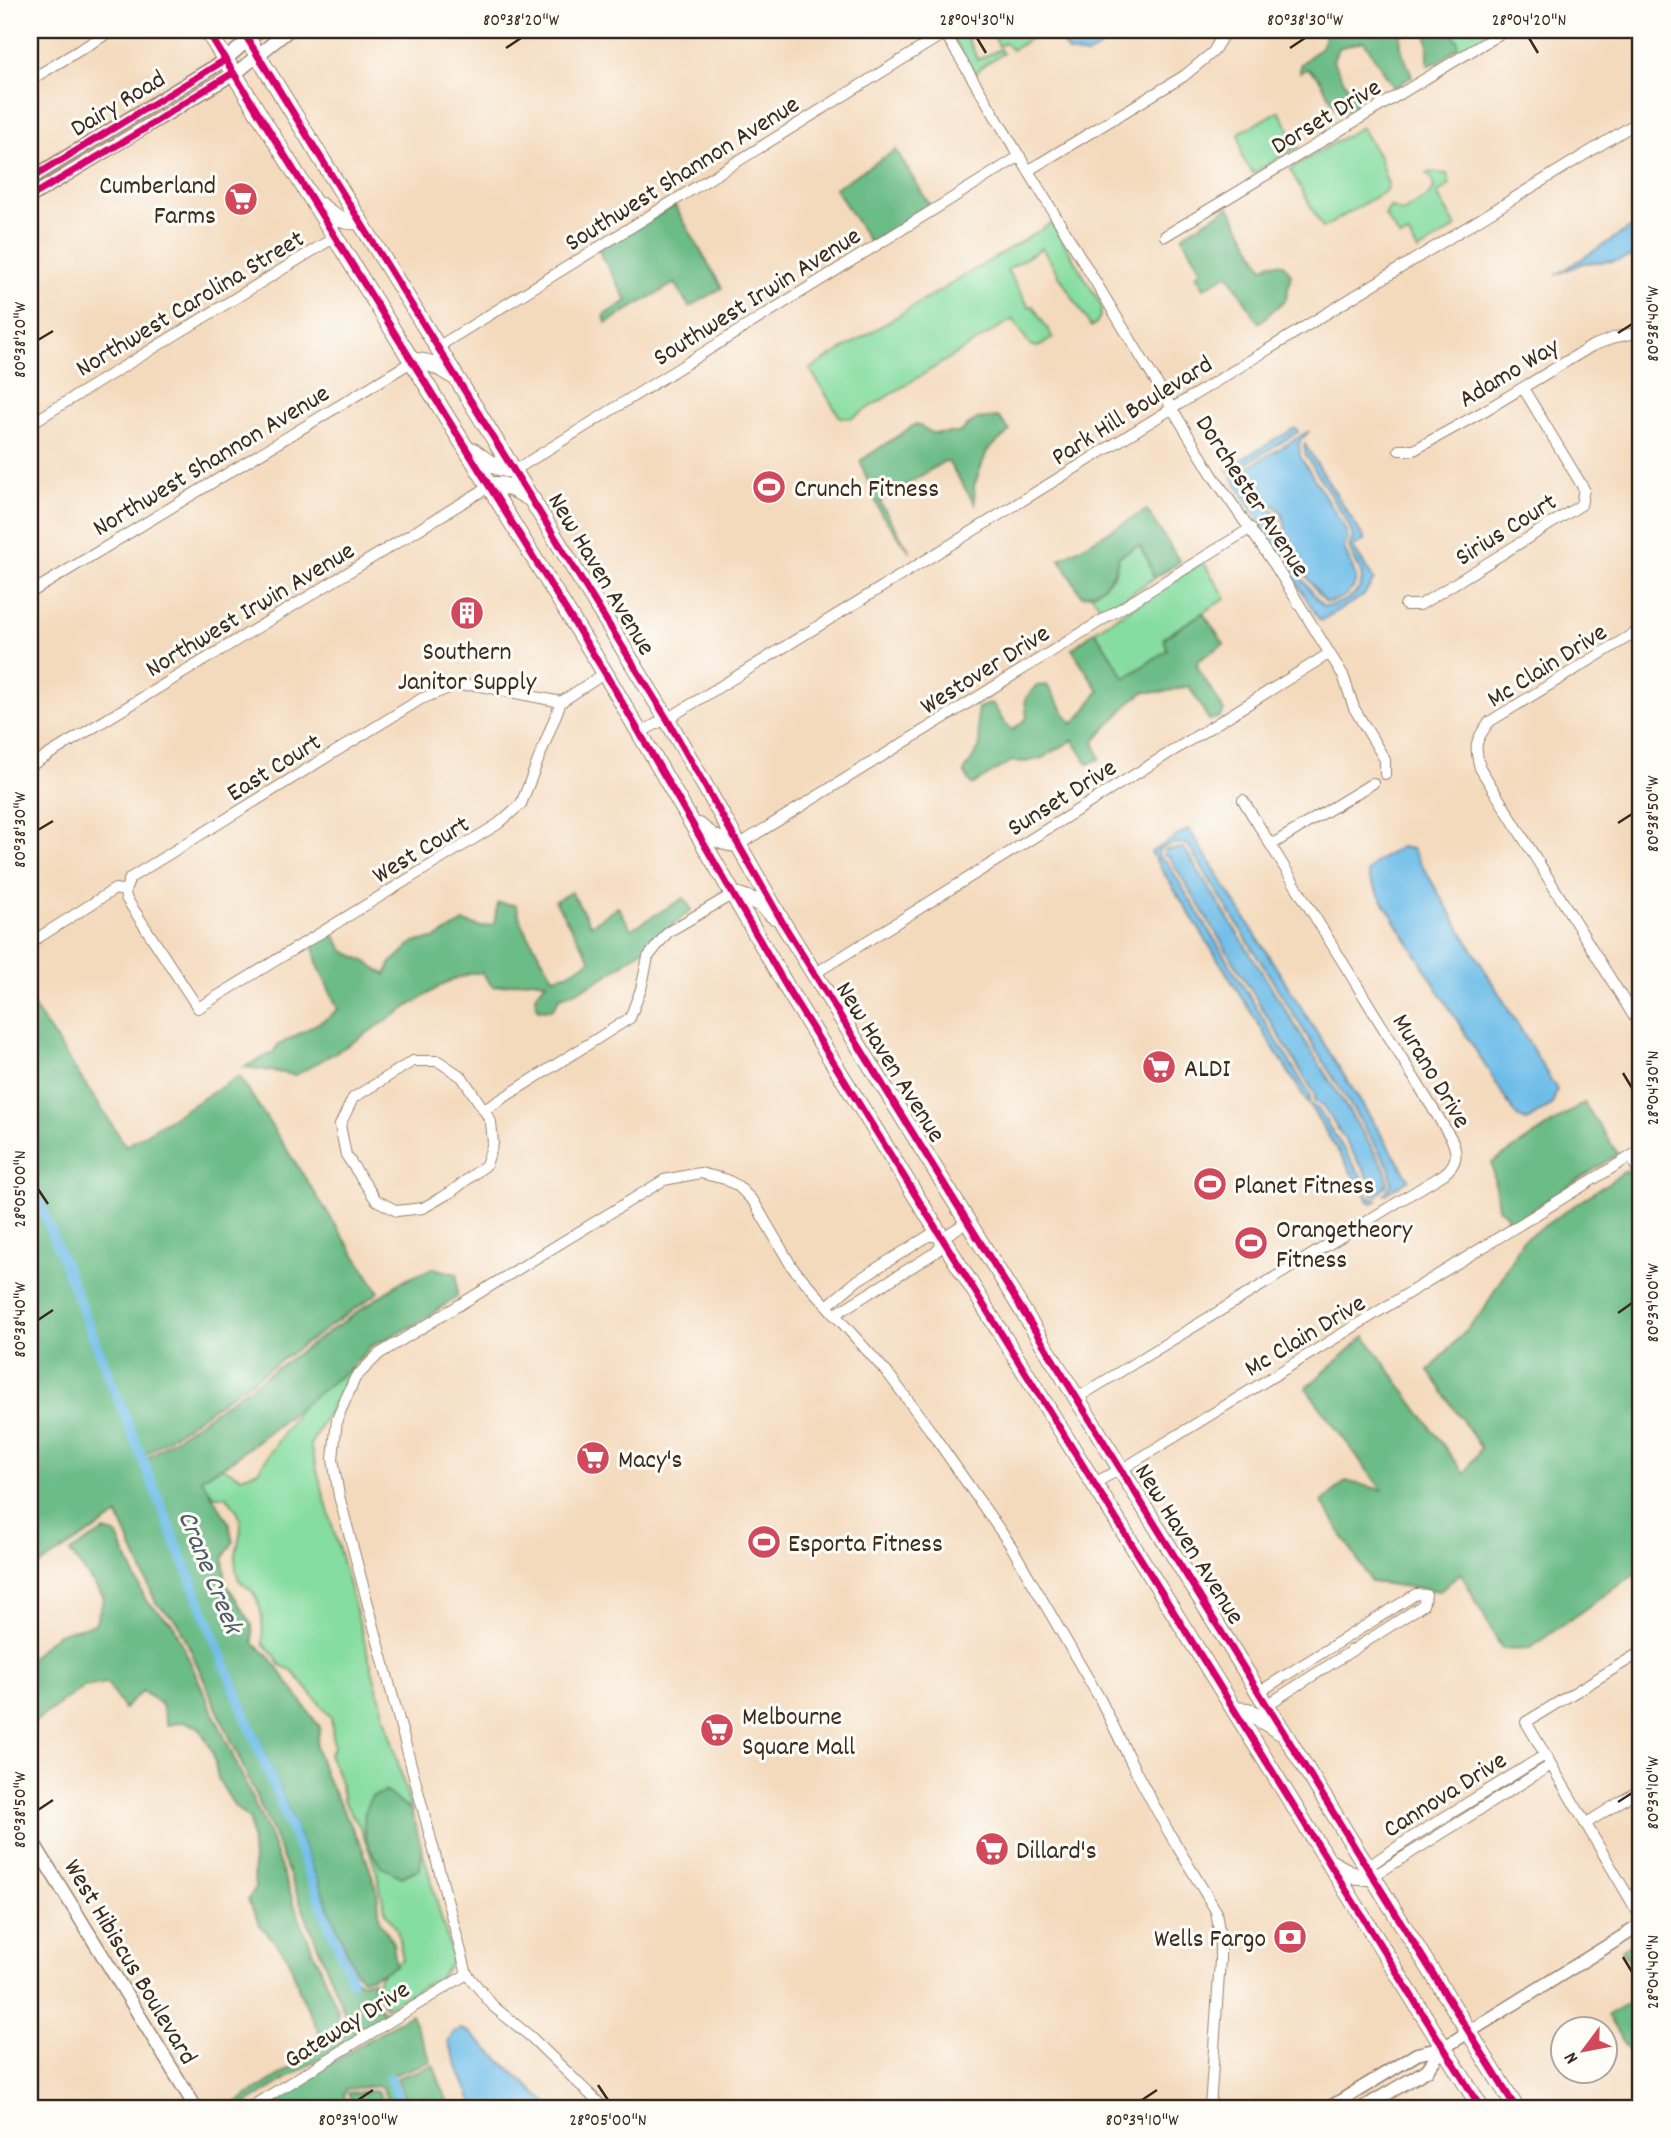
<svg xmlns="http://www.w3.org/2000/svg" width="1671" height="2138" font-family="Dekko,sans-serif">
  <style>
    .green { fill: #86dda1; stroke: #608460; stroke-width: 2 }
    .forest { fill: #6cbc87; stroke: #547352; stroke-width: 2 }
    .water { fill: #6ebde9; stroke: #547484; stroke-width: 2 }
    .lines { fill: none; stroke-linecap: round; stroke-linejoin: round }
    .canal { stroke: #6ebde9; stroke-width: 10 }
    .minor-casing { stroke: #98826e; stroke-width: 12 }
    .tertiary-casing { stroke: #98826e; stroke-width: 15 }
    .primary-casing { stroke: #98826e; stroke-width: 18 }
    .minor { stroke: #fff; stroke-width: 10 }
    .tertiary { stroke: #fff; stroke-width: 12 }
    .primary { stroke: #fff; stroke-width: 16 }
    .cycleway-casing { stroke: #fdfcf7; stroke-width: 11 }
    .cycleway { stroke: #d6006c; stroke-width: 7 }
    .ticks { fill: none; stroke: #3b2a1e; stroke-width: 2.5 }
    .labels { text-anchor: middle; stroke-width: 6; stroke-linejoin: round; paint-order: stroke }
    .street-label { font-size: 26px; fill: #3b2a1e; stroke: #fdfcf7 }
    .poi-label { font-size: 26px; fill: #3b2a1e; stroke: #fdfcf7; text-anchor: start }
    .water-label { font-size: 28px; font-style: italic; fill: #4d5d65; stroke: #fdfcf7 }
    .neatline { fill: none; stroke: #3b2a1e; stroke-width: 2.5 }
    .ticks-label { font-size: 18px; text-anchor: middle; fill: #3b2a1e }
  </style>
  <rect width="100%" height="100%" fill="#fdfcf7"/>
  <filter id="ink" filterUnits="userSpaceOnUse"><feTurbulence type="fractalNoise" baseFrequency=".0143" numOctaves="2"/><feDisplacementMap in="SourceGraphic" scale="14" xChannelSelector="R" yChannelSelector="G"/><feConvolveMatrix kernelMatrix="1 2 1 2 8 2 1 2 1" color-interpolation-filters="sRGB"/></filter>
  <filter id="wash" filterUnits="userSpaceOnUse"><feTurbulence type="fractalNoise" baseFrequency=".00686" numOctaves="4" result="noise"/><feDisplacementMap in="SourceGraphic" scale="28" xChannelSelector="R" yChannelSelector="G"/><feGaussianBlur stdDeviation="1.57" result="paint"/><feColorMatrix in="noise" values="0 0 0 0 0 0 0 0 0 0 0 0 0 0 0 0 0 1.4 0 .05"/><feComposite in="paint" operator="in"/></filter>
  <g filter="url(#wash)">
    <rect width="100%" height="100%" fill="#f4dabd"/>
    <path class="green" d="M 948,30 L 963,30 L 978,60 L 1000,49 L 1003,54 L 985,64 L 975,74 Z
      M 991,30 L 1044,30 L 1012,50 L 1005,43 L 999,46 Z
      M 1449,30 L 1499,30 L 1465,51 L 1458,47 L 1458,41 Z
      M 1279,111 L 1299,147 L 1253,173 L 1242,157 L 1239,133 Z
      M 1361,127 L 1379,157 L 1388,185 L 1385,191 L 1323,228 L 1290,169 Z
      M 1430,172 L 1447,174 L 1450,185 L 1437,194 L 1456,227 L 1418,251 L 1408,234 L 1400,238 L 1385,215 L 1390,207 L 1402,212 L 1427,197 L 1434,189 L 1432,179 L 1427,174 Z
      M 1052,223 L 1101,305 C 1101,314 1100,322 1091,327 L 1042,248 L 1007,270 L 1029,307 L 1033,306 L 1053,338 L 1038,347 L 1030,345 L 1013,319 L 852,418 L 840,417 L 810,369 Z
      M 1139,545 L 1148,560 L 1154,578 L 1104,612 L 1091,594 L 1114,576 L 1119,556 Z
      M 1203,562 L 1226,598 L 1164,637 L 1168,650 L 1125,678 L 1095,631 Z
      M 354,1365 L 310,1445 L 411,1810 L 386,1792 L 420,1868 L 422,1849 L 453,1960 L 441,1976 L 386,2007 C 379,1999 373,1983 382,1973 C 387,1968 397,1964 403,1959 L 397,1930 L 385,1910 L 376,1869 L 360,1827 L 344,1802 L 339,1778 L 329,1754 L 334,1748 L 331,1717 L 300,1680 L 291,1670 L 280,1665 L 275,1655 L 263,1644 C 263,1627 263,1603 251,1590 C 245,1584 239,1584 237,1574 C 229,1542 257,1528 226,1496 L 214,1496 L 200,1478 L 222,1467 L 241,1477 L 258,1471 L 302,1405 Z"/>
    <path class="forest" d="M 1321,30 L 1403,30 C 1396,46 1406,60 1412,76 L 1394,88 L 1364,41 L 1338,48 L 1333,61 L 1357,104 L 1339,114 L 1319,78 L 1308,69 L 1300,72 L 1300,65 L 1321,47 L 1325,37 Z
      M 1425,30 L 1449,30 L 1458,41 L 1458,47 L 1438,62 L 1428,65 L 1428,41 Z
      M 896,150 L 930,206 L 870,243 L 835,188 Z
      M 675,206 L 722,288 L 689,307 L 675,283 L 606,323 L 604,315 L 627,301 L 598,249 Z
      M 1229,207 L 1263,268 L 1271,263 L 1283,264 L 1291,274 L 1286,299 L 1259,323 L 1228,274 L 1204,288 L 1196,275 L 1202,270 L 1183,238 L 1183,235 Z
      M 998,417 L 1010,431 L 987,451 L 974,486 L 975,504 L 949,463 L 945,461 L 881,500 L 881,504 L 911,553 L 881,514 L 860,461 L 916,424 L 932,433 L 958,433 L 977,419 Z
      M 1147,510 L 1180,562 L 1154,578 L 1148,560 L 1139,545 L 1119,556 C 1114,577 1105,591 1082,596 L 1060,559 Z
      M 1203,613 L 1224,644 L 1197,661 L 1198,668 L 1224,711 L 1220,717 L 1209,720 L 1189,686 L 1164,692 L 1144,692 L 1132,700 L 1094,741 L 1100,759 L 1088,764 L 1073,740 L 1042,758 L 1025,762 L 1012,761 L 972,785 L 964,772 L 980,747 L 977,717 L 978,708 L 992,703 L 1005,724 L 1013,730 L 1027,718 L 1025,699 L 1036,686 L 1047,685 L 1072,724 C 1084,716 1089,703 1099,691 L 1072,649 L 1095,631 L 1125,678 L 1167,650 L 1164,638 Z
      M 571,892 L 591,925 L 618,907 L 631,929 L 684,898 L 692,910 C 653,940 607,984 560,997 L 553,1009 L 538,1010 L 535,996 L 546,982 L 531,980 L 493,987 L 482,973 L 471,973 L 445,983 L 350,1044 L 296,1075 L 244,1067 L 273,1053 L 277,1046 L 329,1017 L 338,1009 L 317,963 L 313,943 L 331,930 L 344,951 L 365,961 L 386,975 L 390,964 L 414,942 L 434,939 L 464,922 L 482,927 L 494,924 L 498,903 L 516,905 L 522,925 L 553,977 L 567,974 L 591,960 L 555,901 Z
      M 30,1001 L 126,1146 L 239,1076 L 379,1292 L 139,1459 L 350,1973 L 360,1983 L 373,1980 L 375,2002 L 383,2011 L 388,2011 L 406,2001 L 407,2004 L 239,2108 L 228,2108 L 351,2029 L 271,1829 L 178,1622 L 156,1603 L 118,1515 L 30,1571 Z
      M 1584,1103 L 1618,1154 L 1510,1224 L 1506,1214 L 1498,1208 L 1492,1163 Z
      M 1627,1170 L 1641,1196 L 1641,1569 L 1530,1648 L 1502,1649 L 1461,1573 L 1440,1591 L 1371,1582 L 1322,1502 L 1346,1481 L 1382,1490 L 1306,1388 L 1365,1336 L 1464,1474 L 1481,1448 L 1429,1371 L 1484,1310 L 1522,1241 Z
      M 433,1268 L 457,1274 L 457,1297 L 415,1325 L 371,1346 L 354,1365 L 229,1463 L 201,1478 L 229,1523 L 233,1542 L 223,1558 L 226,1583 L 252,1625 L 253,1643 L 270,1657 L 320,1728 L 316,1746 L 325,1775 L 362,1847 L 377,1890 L 380,1921 L 393,1943 L 396,1965 L 382,1973 L 362,1979 L 355,1971 L 144,1460 L 401,1282 Z
      M 104,1531 L 116,1534 L 146,1601 L 173,1624 L 267,1831 L 304,1930 L 338,2010 L 335,2034 L 323,2041 L 299,1990 L 288,1957 L 260,1925 L 248,1900 L 255,1888 L 250,1820 L 235,1807 L 218,1779 L 213,1752 L 199,1727 L 184,1722 L 167,1725 L 162,1705 L 142,1691 L 124,1709 L 107,1683 L 83,1687 L 30,1725 L 30,1658 L 57,1634 L 95,1624 L 104,1598 L 70,1552 Z
      M 386,1792 L 411,1810 L 422,1849 L 420,1868 L 402,1877 C 395,1873 384,1870 379,1863 C 364,1844 358,1816 372,1796 Z
      M 1641,1938 L 1641,1980 L 1622,1949 Z
      M 1641,1995 L 1641,2070 L 1608,2016 Z
      M 411,2014 L 431,2061 L 393,2075 L 393,2080 L 404,2108 L 390,2108 L 382,2087 L 378,2086 L 346,2089 L 344,2095 L 349,2108 L 258,2108 Z
      M 433,2065 L 450,2108 L 409,2108 L 397,2078 Z
      M 378,2091 L 385,2108 L 354,2108 L 348,2093 Z"/>
    <path class="water" d="M 1060,30 L 1130,30 L 1087,55 L 1068,52 L 1057,34 Z
      M 1641,221 L 1641,254 L 1614,261 L 1583,263 L 1556,275 Z
      M 1295,428 L 1298,432 L 1247,463 L 1240,471 C 1242,494 1264,498 1277,515 C 1283,524 1279,536 1284,547 C 1291,565 1310,591 1323,606 C 1339,607 1367,593 1361,573 C 1358,564 1351,556 1349,547 L 1353,537 L 1349,525 L 1305,454 L 1304,443 L 1365,540 L 1353,547 L 1374,580 L 1363,596 L 1320,621 L 1227,468 Z
      M 1309,431 L 1299,442 L 1300,456 L 1344,527 L 1348,537 L 1344,547 C 1348,564 1366,580 1347,594 C 1340,599 1334,602 1326,602 C 1314,588 1293,559 1288,542 C 1284,531 1287,520 1280,511 C 1268,497 1247,491 1245,471 L 1249,467 Z
      M 1189,829 L 1409,1179 L 1384,1195 L 1392,1183 L 1389,1167 L 1188,845 C 1180,841 1165,845 1158,851 L 1159,858 L 1167,862 L 1310,1095 L 1309,1104 L 1318,1109 L 1368,1187 L 1367,1197 L 1377,1200 L 1371,1204 L 1151,852 Z
      M 1400,847 L 1412,849 L 1557,1090 L 1552,1104 L 1527,1121 L 1517,1117 L 1370,880 L 1368,872 L 1375,863 Z
      M 1184,848 L 1385,1169 L 1388,1183 L 1378,1195 L 1372,1195 L 1373,1185 L 1322,1104 L 1314,1102 L 1315,1094 L 1170,858 L 1163,855 L 1165,850 Z
      M 461,2029 L 469,2032 L 552,2108 L 475,2108 L 448,2042 L 454,2032 Z"/>
    <g class="lines">
      <path class="canal" d="M 30,1179 L 352,1981
        M 390,2078 L 402,2108"/>
    </g>
  </g>
  <g filter="url(#ink)">
    <g class="lines">
      <g class="minor-casing">
        <path id="minor" d="M 943,30 L 1213,476 L 1276,567 L 1343,675 L 1354,708 L 1385,760 L 1385,774
          M 30,80 L 113,30
          M 1029,170 L 1184,76 L 1213,52 L 1226,30
          M 1165,236 L 1506,30
          M 439,346 L 945,33
          M 30,424 L 335,237
          M 1399,450 L 1414,450 L 1484,411 L 1592,346 L 1616,337 L 1641,332
          M 515,470 L 1020,156
          M 30,593 L 413,361
          M 1405,605 L 1420,605 L 1581,505 L 1584,489 L 1523,388
          M 1641,629 L 1489,722 C 1475,741 1474,745 1480,768 L 1641,1028
          M 641,732 L 677,713 L 1641,120
          M 30,766 L 490,486
          M 740,844 L 1251,528
          M 1271,845 L 1373,783
          M 125,891 L 126,898 L 198,1008 L 498,824 L 521,804 L 561,702 L 605,673
          M 125,891 L 130,878 L 421,699 L 454,686 L 476,685 L 561,702
          M 30,943 L 115,889 L 125,891
          M 814,974 L 1330,653
          M 484,1110 L 491,1122 L 493,1143 L 486,1165 L 451,1192 L 423,1208 L 397,1211 L 376,1200 L 346,1155 L 340,1125 L 353,1098 L 413,1061 L 438,1061 L 462,1077 L 484,1110 L 630,1018 L 641,989 L 648,957 L 668,932 L 733,894
          M 1631,1157 L 1641,1176
          M 827,1306 L 858,1280 L 930,1235 L 941,1238
          M 834,1315 L 936,1252 L 940,1247 L 942,1238 L 967,1222
          M 1077,1398 L 1444,1174 C 1458,1163 1458,1153 1451,1138 L 1243,800
          M 1094,1483 L 1129,1465 L 1641,1150
          M 1641,1652 L 1526,1722 L 1641,1918
          M 1259,1692 L 1416,1594 L 1426,1595 L 1423,1605 L 1267,1705
          M 1585,1824 L 1641,1789
          M 1367,1867 L 1414,1836 L 1545,1755
          M 1372,1877 L 1551,1765
          M 249,2108 L 467,1974
          M 604,2108 L 531,2037 L 494,2007 L 467,1974 L 339,1496 L 333,1459 L 337,1419 L 355,1378 L 379,1354 L 664,1180 L 700,1173 L 725,1179 L 738,1186 L 754,1202 L 792,1267 L 890,1376 L 930,1430 L 1011,1546 L 1100,1699 L 1135,1770 L 1168,1831 L 1216,1911 L 1220,1938 L 1220,1960 L 1210,2108"/>
      </g>
      <g class="tertiary-casing">
        <path id="tertiary" d="M 30,179 L 225,60 L 260,30
          M 30,197 L 241,69 L 289,30
          M 30,1837 L 196,2108
          M 1329,2108 L 1417,2054 L 1443,2048 L 1641,1925
          M 1363,2108 L 1427,2070 L 1443,2048"/>
      </g>
      <g class="primary-casing">
        <path id="primary" d="M 207,30 L 605,673 L 789,991 L 1481,2108
          M 242,30 L 667,719 L 784,925 L 1516,2108
          M 321,206 C 334,217 343,223 360,221
          M 413,361 C 430,361 439,367 453,376
          M 473,451 C 487,462 496,469 515,470
          M 490,486 C 507,482 518,492 533,500
          M 699,826 C 712,837 722,844 740,844
          M 733,894 L 760,903 L 774,916
          M 1234,1710 L 1248,1711 L 1279,1731
          M 1331,1863 L 1357,1877 L 1372,1877"/>
      </g>
      <use href="#minor" class="minor"/>
      <use href="#tertiary" class="tertiary"/>
      <use href="#primary" class="primary"/>
      <g class="cycleway-casing">
        <path id="cycleway" d="M 207,30 L 605,673 L 789,991 L 1481,2108
          M 242,30 L 667,719 L 784,925 L 1516,2108
          M 30,179 L 225,60
          M 30,197 L 141,131 L 182,104 L 233,73"/>
      </g>
      <use href="#cycleway" class="cycleway"/>
    </g>
  </g>
  <path class="ticks" d="M 977,38 L 986,53M 1529,38 L 1538,53M 506,48 L 521,38M 1290,48 L 1305,38M 1618,333 L 1632,324M 38,340 L 53,331M 1618,823 L 1632,814M 38,830 L 53,821M 1623,1073 L 1632,1088M 38,1189 L 48,1204M 1618,1313 L 1632,1303M 38,1320 L 53,1310M 1618,1802 L 1632,1793M 38,1810 L 53,1800M 1623,1957 L 1632,1972M 598,2085 L 608,2100M 358,2100 L 373,2090M 1142,2100 L 1157,2090"/>
  <defs>
    <g id="supermarket-disc" transform="scale(1.75)"><circle r="9.5" fill="#d1495b" stroke="#fdfcf7"/><path d="M-6-5.5h2.5l.6 2H6L4.5 2H-2.5L-4.4-4H-6ZM-1.5 3.2a1.3 1.3 0 1 0 .1 0ZM3 3.2a1.3 1.3 0 1 0 .1 0Z" fill="#fff"/></g>
    <g id="stadium-disc" transform="scale(1.75)"><circle r="9.5" fill="#d1495b" stroke="#fdfcf7"/><path d="M0-5a6.5 5 0 1 0 0 10a6.5 5 0 1 0 0-10ZM-3.5-1.8h7v3.6h-7Z" fill="#fff"/></g>
    <g id="building-disc" transform="scale(1.75)"><circle r="9.5" fill="#d1495b" stroke="#fdfcf7"/><path d="M-4-6H4V6H1V3H-1V6H-4ZM-2.5-4.3h1.7v1.8h-1.7ZM.8-4.3h1.7v1.8H.8ZM-2.5-1h1.7V.8h-1.7ZM.8-1h1.7V.8H.8Z" fill="#fff"/></g>
    <g id="bank-disc" transform="scale(1.75)"><circle r="9.5" fill="#d1495b" stroke="#fdfcf7"/><path d="M-6-4H6V4H-6ZM0-2.3a2.3 2.3 0 1 0 0 4.6a2.3 2.3 0 1 0 0-4.6Z" fill="#fff"/></g>
  </defs>
  <g fill-rule="evenodd">
    <use href="#supermarket-disc" x="241" y="199"/>
    <use href="#stadium-disc" x="769" y="487"/>
    <use href="#building-disc" x="467" y="613"/>
    <use href="#supermarket-disc" x="1159" y="1067"/>
    <use href="#stadium-disc" x="1210" y="1184"/>
    <use href="#stadium-disc" x="1251" y="1243"/>
    <use href="#supermarket-disc" x="593" y="1458"/>
    <use href="#stadium-disc" x="764" y="1542"/>
    <use href="#supermarket-disc" x="717" y="1730"/>
    <use href="#supermarket-disc" x="992" y="1849"/>
    <use href="#bank-disc" x="1290" y="1937"/>
  </g>
  <g class="labels">
    <g class="street-label">
      <text transform="translate(117 102) rotate(-31)" y="9">Dairy Road</text>
      <text transform="translate(1325 115) rotate(-31)" y="9">Dorset Drive</text>
      <text transform="translate(681 172) rotate(-32)" y="9">Southwest Shannon Avenue</text>
      <text transform="translate(756 295) rotate(-32)" y="9">Southwest Irwin Avenue</text>
      <text transform="translate(189 302) rotate(-31)" y="9">Northwest Carolina Street</text>
      <text transform="translate(1508 371) rotate(-31)" y="9">Adamo Way</text>
      <text transform="translate(1131 409) rotate(-32)" y="9">Park Hill Boulevard</text>
      <text transform="translate(210 459) rotate(-31)" y="9">Northwest Shannon Avenue</text>
      <text transform="translate(1254 495) rotate(57)" y="9">Dorchester Avenue</text>
      <text transform="translate(1505 528) rotate(-32)" y="9">Sirius Court</text>
      <text transform="translate(603 573) rotate(59)" y="9">New Haven Avenue</text>
      <text transform="translate(249 608) rotate(-31)" y="9">Northwest Irwin Avenue</text>
      <text transform="translate(1546 664) rotate(-32)" y="9">Mc Clain Drive</text>
      <text transform="translate(984 668) rotate(-32)" y="9">Westover Drive</text>
      <text transform="translate(273 766) rotate(-32)" y="9">East Court</text>
      <text transform="translate(1061 796) rotate(-32)" y="9">Sunset Drive</text>
      <text transform="translate(420 848) rotate(-31)" y="9">West Court</text>
      <text transform="translate(892 1061) rotate(58)" y="9">New Haven Avenue</text>
      <text transform="translate(1433 1070) rotate(59)" y="9">Murano Drive</text>
      <text transform="translate(1304 1334) rotate(-31)" y="9">Mc Clain Drive</text>
      <text transform="translate(1191 1543) rotate(58)" y="9">New Haven Avenue</text>
      <text transform="translate(1444 1793) rotate(-32)" y="9">Cannova Drive</text>
      <text transform="translate(132 1961) rotate(59)" y="9">West Hibiscus Boulevard</text>
      <text transform="translate(346 2023) rotate(-32)" y="9">Gateway Drive</text>
    </g>
    <g class="poi-label">
      <text x="216" y="193" text-anchor="end">Cumberland<tspan x="216" dy="30">Farms</tspan></text>
      <text x="794" y="496">Crunch Fitness</text>
      <text x="467" y="659" text-anchor="middle">Southern<tspan x="467" dy="30">Janitor Supply</tspan></text>
      <text x="1184" y="1076">ALDI</text>
      <text x="1234" y="1193">Planet Fitness</text>
      <text x="1276" y="1237">Orangetheory<tspan x="1276" dy="30">Fitness</tspan></text>
      <text x="618" y="1467">Macy's</text>
      <text x="788" y="1551">Esporta Fitness</text>
      <text x="742" y="1724">Melbourne<tspan x="742" dy="30">Square Mall</tspan></text>
      <text x="1016" y="1858">Dillard's</text>
      <text x="1266" y="1946" text-anchor="end">Wells Fargo</text>
    </g>
    <g class="water-label">
      <text transform="translate(212 1571) rotate(68)" y="10">Crane Creek</text>
    </g>
  </g>
  <rect width="1671" height="2138" fill="none" stroke="#fdfcf7" stroke-width="77"/>
  <g transform="translate(1584 2050) rotate(238)"><circle r="33" fill="#fdfcf7" stroke="#afa8a0" stroke-width="2"/>
  <path d="M0-5L12 26L0 18L-12 26Z" fill="#d1495b"/>
  <text y="-10" font-size="19" font-weight="bold" text-anchor="middle" fill="#3b2a1e">N</text>
  </g>
  <rect x="38" y="38" width="1594" height="2062" class="neatline"/>
  <g class="ticks-label">
    <text x="521" y="25">80°38'20"W</text>
    <text x="977" y="25">28°04'30"N</text>
    <text x="1305" y="25">80°38'30"W</text>
    <text x="1529" y="25">28°04'20"N</text>
    <text transform="translate(1652 324) rotate(-90)" y="6">80°38'40"W</text>
    <text transform="translate(19 340) rotate(-90)" y="6">80°38'20"W</text>
    <text transform="translate(1652 814) rotate(-90)" y="6">80°38'50"W</text>
    <text transform="translate(19 830) rotate(-90)" y="6">80°38'30"W</text>
    <text transform="translate(1652 1088) rotate(-90)" y="6">28°04'30"N</text>
    <text transform="translate(19 1189) rotate(-90)" y="6">28°05'00"N</text>
    <text transform="translate(1652 1303) rotate(-90)" y="6">80°39'00"W</text>
    <text transform="translate(19 1320) rotate(-90)" y="6">80°38'40"W</text>
    <text transform="translate(1652 1793) rotate(-90)" y="6">80°39'10"W</text>
    <text transform="translate(19 1810) rotate(-90)" y="6">80°38'50"W</text>
    <text transform="translate(1652 1972) rotate(-90)" y="6">28°04'40"N</text>
    <text x="358" y="2125">80°39'00"W</text>
    <text x="608" y="2125">28°05'00"N</text>
    <text x="1142" y="2125">80°39'10"W</text>
  </g>
</svg>
